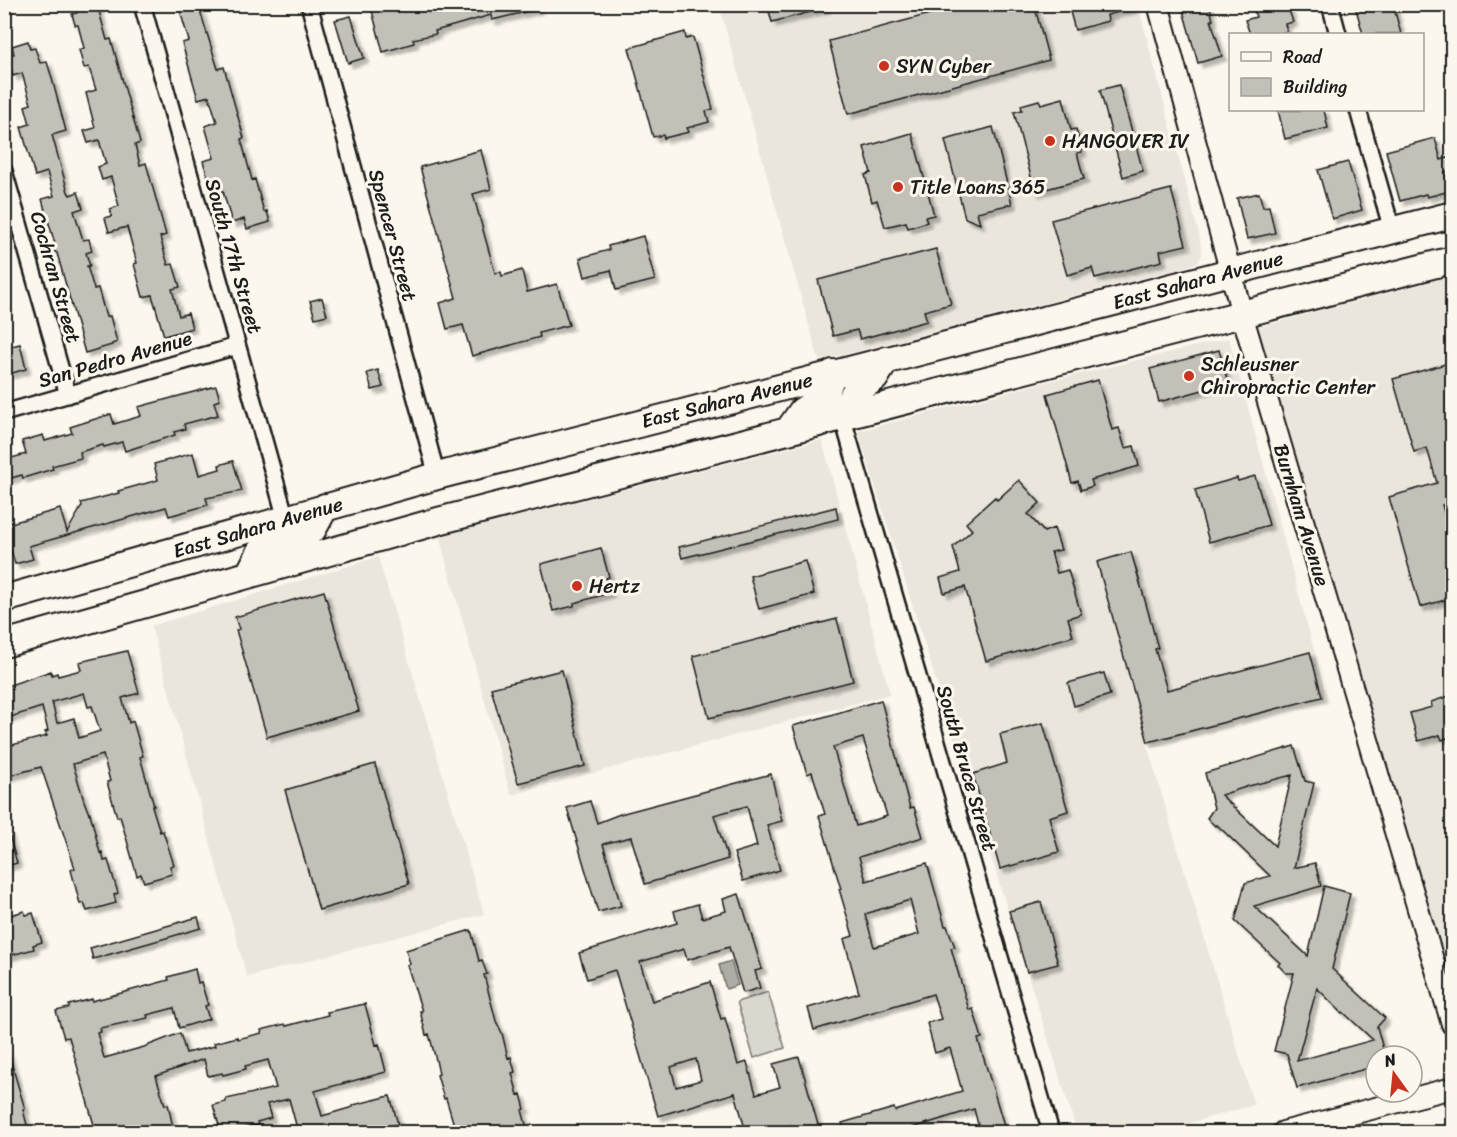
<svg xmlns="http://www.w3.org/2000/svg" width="1457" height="1137" font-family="Sriracha,sans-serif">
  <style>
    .built { fill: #eae6dc }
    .green { fill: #dad7ce; stroke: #7b7a75; stroke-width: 1.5 }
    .water { fill: #afaca5; stroke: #74726e; stroke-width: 1.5 }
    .building { fill: #c3c0b8; stroke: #1c1c1c; stroke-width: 1.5; fill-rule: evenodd; filter: url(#shadow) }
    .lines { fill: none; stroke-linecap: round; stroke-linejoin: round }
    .minor-casing { stroke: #1c1c1c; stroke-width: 20 }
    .tertiary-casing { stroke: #1c1c1c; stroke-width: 24 }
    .primary-casing { stroke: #1c1c1c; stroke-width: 30 }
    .minor { stroke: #fbf7ec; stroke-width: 15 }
    .tertiary { stroke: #fbf7ec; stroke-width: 20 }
    .primary { stroke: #fbf7ec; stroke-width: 26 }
    .poi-dot { fill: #c8321e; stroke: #fbf7ec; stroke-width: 2 }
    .labels { text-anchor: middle; stroke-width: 6; stroke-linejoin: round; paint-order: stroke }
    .poi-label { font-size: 20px; fill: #1c1c1c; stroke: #fbf7ec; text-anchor: start }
    .street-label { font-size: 20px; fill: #1c1c1c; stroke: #fbf7ec }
  </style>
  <defs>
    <filter id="shadow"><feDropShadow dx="4.5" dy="4.5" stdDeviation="1.5" flood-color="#0004"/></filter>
  </defs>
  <rect width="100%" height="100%" fill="#fbf7ec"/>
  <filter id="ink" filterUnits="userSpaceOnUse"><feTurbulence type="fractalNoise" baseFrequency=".0167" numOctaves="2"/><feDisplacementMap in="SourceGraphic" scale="12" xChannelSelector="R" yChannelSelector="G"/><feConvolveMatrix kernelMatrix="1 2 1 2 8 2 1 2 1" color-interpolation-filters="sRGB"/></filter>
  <g filter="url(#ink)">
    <path class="built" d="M 719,5 L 1138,5 L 1199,234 L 1202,255 L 1198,262 L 1186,267 L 819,361 Z
      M 1452,276 L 1452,992 L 1258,327 Z
      M 1229,338 L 1326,694 L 1147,745 L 1254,1105 L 1157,1132 L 1077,1132 L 858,431 L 1042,383 Z
      M 822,440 L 890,694 L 511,795 L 439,536 Z
      M 378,557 L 484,914 L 247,977 L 151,626 Z"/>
    <path class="green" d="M 768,992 L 785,1048 L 754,1058 L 737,1002 Z"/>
    <path class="water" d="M 731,961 L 738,985 L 726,989 L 719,965 Z"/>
    <path class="building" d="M 75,4 L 97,4 L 107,40 L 111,39 L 140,143 L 135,145 L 140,165 L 146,163 L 166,235 L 160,237 L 168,265 L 173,264 L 180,287 L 172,289 L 179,316 L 188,313 L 192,328 L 164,336 L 152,295 L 143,297 L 134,264 L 137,263 L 127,227 L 109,232 L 105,218 L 112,216 L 110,209 L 119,206 L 111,177 L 102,180 L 98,167 L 106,164 L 99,140 L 88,143 L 84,131 L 95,128 L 86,93 L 96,90 L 89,67 L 84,68 L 79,50 L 84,48 L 78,25 L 75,25 L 72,14 L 77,13 Z
      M 178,4 L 198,4 L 218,69 L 224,67 L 244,138 L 241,139 L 252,180 L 255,179 L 264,212 L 267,211 L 270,222 L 247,229 L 244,219 L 232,223 L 223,191 L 213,194 L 203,161 L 214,158 L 205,126 L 217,122 L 209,96 L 198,99 L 182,43 L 189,41 Z
      M 396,4 L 537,4 L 538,9 L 492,20 L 491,15 L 435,31 L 436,34 L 413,39 L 414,43 L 383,52 L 372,11 Z
      M 767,4 L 825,4 L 826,8 L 772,22 Z
      M 967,4 L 1034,4 L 1049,60 L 848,114 L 829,41 Z
      M 1068,4 L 1133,4 L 1134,8 L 1107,15 L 1108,21 L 1075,30 Z
      M 1191,4 L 1209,4 L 1213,20 L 1211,20 L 1222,56 L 1198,63 L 1182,7 Z
      M 1252,4 L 1287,4 L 1293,22 L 1285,24 L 1287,32 L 1277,34 L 1250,34 L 1245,20 L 1256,17 Z
      M 1371,4 L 1393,4 L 1401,34 L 1363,34 L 1356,9 Z
      M 351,16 L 364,58 L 348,63 L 335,20 Z
      M 685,32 L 686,39 L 693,37 L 713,109 L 706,111 L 709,122 L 687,128 L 689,132 L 664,138 L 663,135 L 653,137 L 629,48 Z
      M 28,41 L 30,49 L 35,48 L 40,63 L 47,62 L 51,75 L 66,131 L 52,135 L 68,192 L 70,195 L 78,192 L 83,208 L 74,211 L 83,240 L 89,239 L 92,251 L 86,253 L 90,266 L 87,266 L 94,289 L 98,288 L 106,317 L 110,316 L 117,342 L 112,344 L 112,345 L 85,353 L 57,253 L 52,250 L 55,244 L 48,220 L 45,221 L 42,211 L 45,210 L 42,199 L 54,196 L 47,172 L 35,176 L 21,127 L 30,124 L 25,106 L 31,104 L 22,73 L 13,76 L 7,55 L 14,54 L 12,46 Z
      M 1119,85 L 1143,171 L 1123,177 L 1100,90 Z
      M 1063,98 L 1071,130 L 1076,129 L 1082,152 L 1077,153 L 1084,179 L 1035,192 L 1014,112 L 1022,110 L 1021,105 L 1039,100 L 1041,104 Z
      M 1278,110 L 1324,110 L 1328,128 L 1285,139 Z
      M 993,127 L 1012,204 L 977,212 L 980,224 L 965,218 L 945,140 Z
      M 912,133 L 934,215 L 925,217 L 927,222 L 908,228 L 906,222 L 885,227 L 877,200 L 872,202 L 865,175 L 871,173 L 864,147 Z
      M 1435,138 L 1441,160 L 1450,157 L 1452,170 L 1445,172 L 1450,191 L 1427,197 L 1426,194 L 1400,201 L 1386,151 Z
      M 481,150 L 491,189 L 473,194 L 495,273 L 501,272 L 502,276 L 522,270 L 527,292 L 557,284 L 569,325 L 539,333 L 540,337 L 472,356 L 463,325 L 447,329 L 440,303 L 456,298 L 420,167 Z
      M 1348,162 L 1362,210 L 1332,219 L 1318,170 Z
      M 1171,189 L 1186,245 L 1160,251 L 1162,261 L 1095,278 L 1092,268 L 1067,275 L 1051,220 Z
      M 1259,193 L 1263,207 L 1269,206 L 1275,233 L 1247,239 L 1237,198 Z
      M 643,236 L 655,280 L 616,290 L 611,270 L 585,277 L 580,258 L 609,250 L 608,246 Z
      M 936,249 L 951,304 L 924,311 L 927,321 L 860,339 L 857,330 L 833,336 L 818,280 Z
      M 322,298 L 327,315 L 315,318 L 310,301 Z
      M 20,344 L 26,369 L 9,374 L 8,368 L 4,369 L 4,348 Z
      M 1219,350 L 1228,383 L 1159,402 L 1150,369 Z
      M 1452,362 L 1452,502 L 1442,505 L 1452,540 L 1452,598 L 1420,607 L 1389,497 L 1437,483 L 1427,448 L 1414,452 L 1393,379 Z
      M 378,370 L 383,387 L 372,390 L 367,373 Z
      M 1098,380 L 1112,430 L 1119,428 L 1125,448 L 1134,446 L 1139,466 L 1091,480 L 1093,486 L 1081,490 L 1078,481 L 1072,483 L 1047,394 Z
      M 216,386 L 220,400 L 214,402 L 218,415 L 184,424 L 185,429 L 174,432 L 175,435 L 125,451 L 122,442 L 104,447 L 103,445 L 80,452 L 81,458 L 52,466 L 53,469 L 23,478 L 22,475 L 4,480 L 4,460 L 26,454 L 22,441 L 43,435 L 45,441 L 72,433 L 70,427 L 111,414 L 114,424 L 141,416 L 138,407 Z
      M 193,453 L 199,475 L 220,469 L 219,465 L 233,461 L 242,491 L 206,498 L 208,505 L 169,516 L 166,507 L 29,546 L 33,559 L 15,564 L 7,536 L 4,536 L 4,525 L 60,509 L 67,532 L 82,506 L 81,503 L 119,493 L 118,491 L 158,480 L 154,464 Z
      M 1255,476 L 1269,525 L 1209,542 L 1195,490 L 1237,478 L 1238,481 Z
      M 1019,480 L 1040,503 L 1028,514 L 1044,532 L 1054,528 L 1061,550 L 1051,552 L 1057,573 L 1068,570 L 1081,614 L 1068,618 L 1073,636 L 986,661 L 965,587 L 944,593 L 940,578 L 960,572 L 953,547 L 972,530 L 966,523 L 995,497 L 997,500 Z
      M 836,507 L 838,519 L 682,558 L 679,547 Z
      M 601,548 L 609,577 L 606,578 L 610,593 L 574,603 L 574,606 L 553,611 L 541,564 Z
      M 1131,552 L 1146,604 L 1158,648 L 1155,649 L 1167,690 L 1310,652 L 1322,697 L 1148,742 L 1097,562 Z
      M 805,561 L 814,594 L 759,609 L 750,576 Z
      M 324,591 L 359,711 L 267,737 L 236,630 L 239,629 L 235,617 Z
      M 837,619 L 853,681 L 709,718 L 693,656 Z
      M 127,651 L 139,693 L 122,698 L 129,723 L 133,721 L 143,756 L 140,757 L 154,806 L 152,806 L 160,832 L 163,831 L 174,865 L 170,866 L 172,874 L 144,882 L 141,874 L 137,876 L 120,816 L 117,817 L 107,782 L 110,781 L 103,755 L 73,764 L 84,801 L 89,814 L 90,813 L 100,853 L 102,852 L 104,861 L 108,860 L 118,893 L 114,895 L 116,903 L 87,911 L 84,903 L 80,904 L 71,870 L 75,868 L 41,767 L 4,777 L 4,747 L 47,736 L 45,732 L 48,731 L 42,707 L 4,719 L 4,687 L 51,671 L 52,675 L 57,673 L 58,676 L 81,670 L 79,662 ZM 84,693 L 88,707 L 92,706 L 100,731 L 79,738 L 74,718 L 57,723 L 52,702 Z
      M 562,670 L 585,766 L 518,783 L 491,688 Z
      M 1104,673 L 1110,695 L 1074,706 L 1068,683 Z
      M 1452,695 L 1452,736 L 1442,740 L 1440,735 L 1418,741 L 1410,713 L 1432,707 L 1431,702 Z
      M 881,700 L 910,808 L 914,807 L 923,837 L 859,857 L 866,881 L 927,863 L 945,926 L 947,926 L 955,947 L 951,948 L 969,1010 L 973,1009 L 982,1038 L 978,1039 L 1006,1132 L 980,1132 L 974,1109 L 899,1132 L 898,1130 L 890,1132 L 845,1132 L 842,1123 L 894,1108 L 895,1111 L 962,1091 L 950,1048 L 935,1053 L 927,1023 L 941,1019 L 933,994 L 814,1030 L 808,1008 L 859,993 L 844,939 L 853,936 L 839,889 L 841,889 L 819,816 L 825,814 L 812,772 L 807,774 L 793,726 ZM 863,738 L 887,816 L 856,826 L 833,747 ZM 910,900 L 919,934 L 874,947 L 865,914 Z
      M 1043,723 L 1068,811 L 1049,817 L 1059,852 L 1000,869 L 973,774 L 1007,763 L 1000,734 Z
      M 1294,746 L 1305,781 L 1314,783 L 1294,868 L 1315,863 L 1321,886 L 1254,906 L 1308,956 L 1324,886 L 1350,893 L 1332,969 L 1385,1018 L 1377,1027 L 1385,1056 L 1376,1056 L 1376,1066 L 1297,1088 L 1287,1054 L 1274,1051 L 1294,973 L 1286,973 L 1278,965 L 1280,963 L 1235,921 L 1245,883 L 1270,876 L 1217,825 L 1215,826 L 1207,818 L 1214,808 L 1205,773 ZM 1292,775 L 1275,846 L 1221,795 L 1249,786 ZM 1317,988 L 1342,1013 L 1343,1012 L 1373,1040 L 1297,1061 Z
      M 375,764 L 409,884 L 319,910 L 285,790 Z
      M 771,774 L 782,821 L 767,825 L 780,870 L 743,881 L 734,853 L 757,846 L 747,806 L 714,815 L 728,859 L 645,884 L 631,837 L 603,844 L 621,906 L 598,912 L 567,808 L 590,801 L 597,823 L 620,814 Z
      M 4,831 L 8,831 L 17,863 L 4,867 Z
      M 739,894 L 762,969 L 755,971 L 760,988 L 743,993 L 729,947 L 687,960 L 684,949 L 640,962 L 652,1001 L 710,982 L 721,1019 L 725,1018 L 738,1065 L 747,1062 L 756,1094 L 780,1087 L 773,1064 L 799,1057 L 820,1132 L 793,1132 L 791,1125 L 767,1132 L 746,1132 L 735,1093 L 658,1116 L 615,970 L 587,979 L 579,953 L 677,923 L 674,911 L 698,904 L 702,918 L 726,911 L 723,899 ZM 696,1059 L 701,1080 L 676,1087 L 671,1067 Z
      M 1041,902 L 1058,964 L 1027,972 L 1009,911 Z
      M 24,911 L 26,915 L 33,913 L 42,942 L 33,945 L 34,949 L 4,957 L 4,917 Z
      M 198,917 L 201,928 L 93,959 L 90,948 Z
      M 471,930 L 479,961 L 482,960 L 484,966 L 487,974 L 484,975 L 496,1021 L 502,1033 L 508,1058 L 511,1057 L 515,1072 L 512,1073 L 518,1095 L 521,1094 L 525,1109 L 522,1110 L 528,1132 L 456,1132 L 446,1098 L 444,1099 L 437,1075 L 439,1074 L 436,1060 L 429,1034 L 426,1035 L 420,1011 L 422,1011 L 407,965 L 410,964 L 406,950 Z
      M 195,969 L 198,983 L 201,982 L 208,1005 L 205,1006 L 209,1019 L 179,1028 L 174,1008 L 147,1015 L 148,1018 L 100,1028 L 101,1032 L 97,1033 L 104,1058 L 144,1047 L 180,1033 L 186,1053 L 215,1046 L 214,1043 L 237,1037 L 238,1039 L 262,1033 L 261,1030 L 285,1024 L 286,1026 L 328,1015 L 327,1012 L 365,1004 L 376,1045 L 379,1044 L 386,1072 L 315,1091 L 322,1116 L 353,1107 L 353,1105 L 390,1096 L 398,1124 L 367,1132 L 298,1132 L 289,1099 L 267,1104 L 271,1118 L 257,1122 L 258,1125 L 221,1132 L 213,1105 L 226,1102 L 226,1099 L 276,1088 L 268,1060 L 245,1066 L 246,1069 L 223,1075 L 222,1073 L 208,1076 L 204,1059 L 156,1076 L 165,1105 L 168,1104 L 174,1132 L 96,1132 L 69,1037 L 64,1038 L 56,1011 L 69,1008 L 69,1005 L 92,999 L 92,1001 L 169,980 L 168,977 Z
      M 4,1052 L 8,1052 L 25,1109 L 23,1110 L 29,1132 L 4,1132 Z"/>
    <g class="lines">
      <g class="minor-casing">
        <path id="minor" d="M 142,4 L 286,519
          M 309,4 L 437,476
          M 1330,4 L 1338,34
          M 1358,110 L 1392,230
          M 4,171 L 68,395
          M 4,413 L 237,346
          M 842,416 L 1051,1132"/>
      </g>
      <g class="tertiary-casing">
        <path id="tertiary" d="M 1158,4 L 1242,314 L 1452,1024
          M 1283,1132 L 1452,1088"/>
      </g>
      <g class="primary-casing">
        <path id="primary" d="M 842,416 L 854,393 L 875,378 L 886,360
          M 788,431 L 802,411 L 824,396 L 833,373
          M 299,560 L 296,545 L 298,540 L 313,529 L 325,507
          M 249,574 L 261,551 L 278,540 L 286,519
          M 4,599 L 437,476 L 1452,215
          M 4,644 L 442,520 L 1452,260"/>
      </g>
      <use href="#minor" class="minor"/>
      <use href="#tertiary" class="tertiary"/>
      <use href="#primary" class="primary"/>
    </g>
  </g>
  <g class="poi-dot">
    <circle cx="884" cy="66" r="6"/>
    <circle cx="1050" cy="141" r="6"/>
    <circle cx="898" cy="187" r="6"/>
    <circle cx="1189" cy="376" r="6"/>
    <circle cx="577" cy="586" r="6"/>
  </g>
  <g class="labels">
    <g class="poi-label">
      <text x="896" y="73">SYN Cyber</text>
      <text x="1062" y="148">HANGOVER IV</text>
      <text x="910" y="194">Title Loans 365</text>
      <text x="1201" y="371">Schleusner<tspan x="1201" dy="23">Chiropractic Center</tspan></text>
      <text x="589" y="593">Hertz</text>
    </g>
    <g class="street-label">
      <text transform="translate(393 235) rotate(75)" y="7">Spencer Street</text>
      <text transform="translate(234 256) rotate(74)" y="7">South 17th Street</text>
      <text transform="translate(56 277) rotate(74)" y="7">Cochran Street</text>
      <text transform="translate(1198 280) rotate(-15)" y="7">East Sahara Avenue</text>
      <text transform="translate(115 359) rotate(-16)" y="7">San Pedro Avenue</text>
      <text transform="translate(727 400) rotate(-14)" y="7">East Sahara Avenue</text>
      <text transform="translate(1302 515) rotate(73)" y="7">Burnham Avenue</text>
      <text transform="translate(258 527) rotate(-16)" y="7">East Sahara Avenue</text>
      <text transform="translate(967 768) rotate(74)" y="7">South Bruce Street</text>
    </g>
  </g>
  <rect width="1457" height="1137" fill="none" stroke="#fbf7ec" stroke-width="24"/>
  <rect x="12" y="12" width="1433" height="1113" fill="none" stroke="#1c1c1c" stroke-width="2" filter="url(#ink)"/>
  <rect x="1229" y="33" width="195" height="78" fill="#fbf7ec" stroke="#a29f99" stroke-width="1.5"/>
  <rect x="1241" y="52" width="30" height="9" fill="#fbf7ec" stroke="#a29f99" stroke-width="1.5"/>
  <text x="1283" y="63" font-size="18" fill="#1c1c1c">Road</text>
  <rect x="1241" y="78" width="30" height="18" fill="#c3c0b8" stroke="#a29f99" stroke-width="1.5"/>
  <text x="1283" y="93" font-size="18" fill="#1c1c1c">Building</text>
  <g transform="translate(1394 1074) rotate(345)"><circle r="28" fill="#fbf7ec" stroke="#a29f99" stroke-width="1.5"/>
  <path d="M0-4.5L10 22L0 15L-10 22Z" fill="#c8321e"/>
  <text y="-9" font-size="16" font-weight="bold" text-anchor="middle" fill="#1c1c1c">N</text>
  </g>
</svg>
